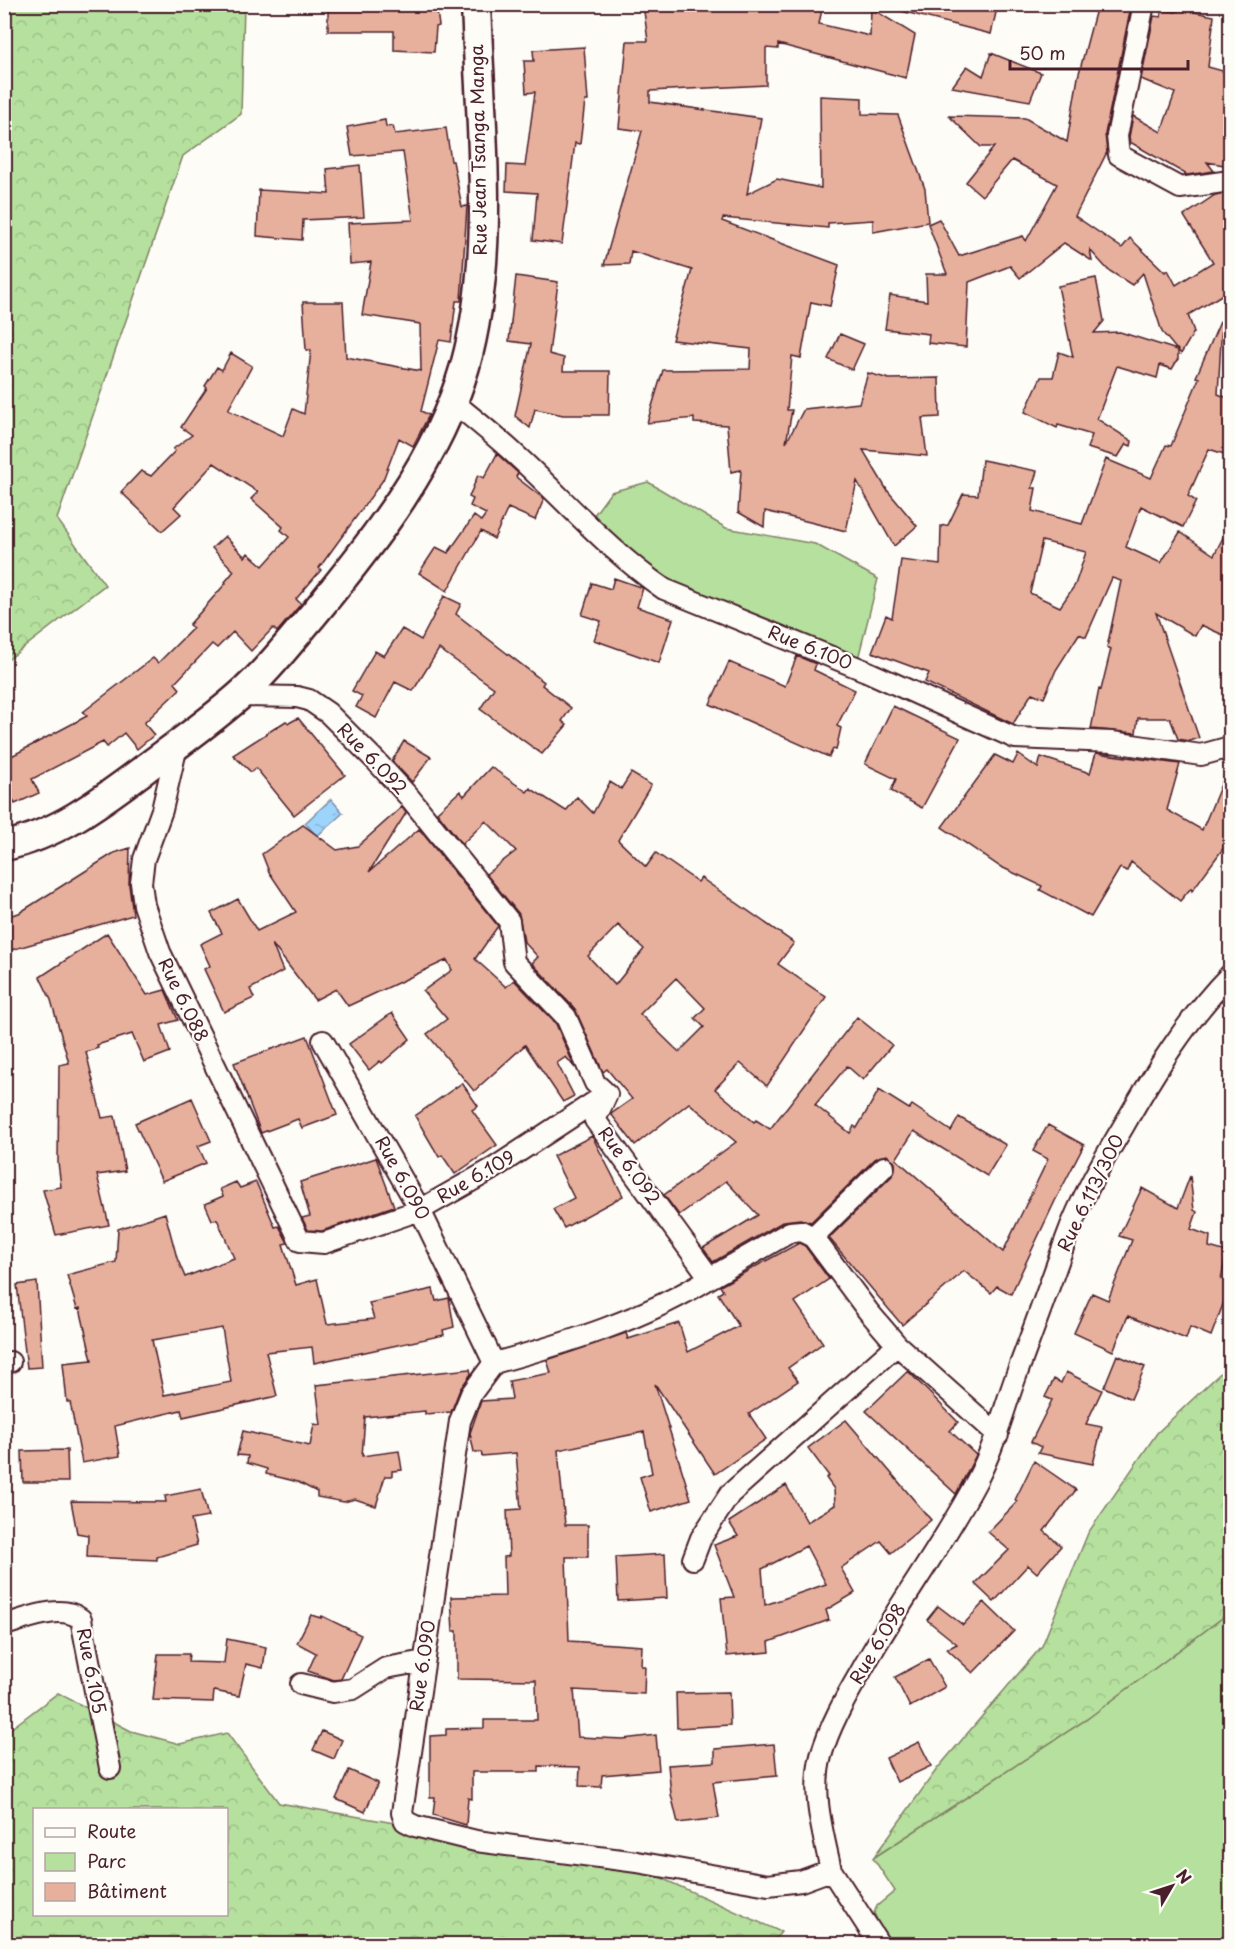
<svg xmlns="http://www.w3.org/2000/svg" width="1235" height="1949" font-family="'Playpen Sans',sans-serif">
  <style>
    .green { fill: #b5e09e; stroke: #808064; stroke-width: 1.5 }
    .forest { fill: url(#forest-crowns); stroke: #808064; stroke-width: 1.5; fill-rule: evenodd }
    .water { fill: url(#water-ripples); stroke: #7c8ca8; stroke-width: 1.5 }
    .building { fill: #e7b09d; stroke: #4a1f2b; stroke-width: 1.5; fill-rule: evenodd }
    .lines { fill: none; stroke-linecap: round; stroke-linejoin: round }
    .street-casing { stroke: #4a1f2b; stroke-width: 24 }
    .secondary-casing { stroke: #4a1f2b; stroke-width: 33 }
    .street { stroke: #fdfcf7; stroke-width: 20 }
    .secondary { stroke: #fdfcf7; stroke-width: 28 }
    .labels { text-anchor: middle; stroke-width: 4.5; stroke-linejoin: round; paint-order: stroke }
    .street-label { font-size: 18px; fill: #4a1f2b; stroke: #fdfcf7 }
  </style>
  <defs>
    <pattern id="forest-crowns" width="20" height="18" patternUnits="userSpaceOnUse" patternTransform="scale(1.5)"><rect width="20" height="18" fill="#b5e09e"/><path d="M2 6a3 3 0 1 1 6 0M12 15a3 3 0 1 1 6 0" fill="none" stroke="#9dc088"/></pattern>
    <pattern id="water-ripples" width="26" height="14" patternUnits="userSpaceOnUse" patternTransform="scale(1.5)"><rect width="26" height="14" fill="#9dd4fc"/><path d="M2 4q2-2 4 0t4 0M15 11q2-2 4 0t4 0" fill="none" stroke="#89b6d8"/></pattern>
  </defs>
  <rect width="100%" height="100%" fill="#fdfcf7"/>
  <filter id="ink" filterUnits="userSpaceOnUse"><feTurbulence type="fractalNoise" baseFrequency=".0167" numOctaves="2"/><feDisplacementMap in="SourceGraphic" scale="12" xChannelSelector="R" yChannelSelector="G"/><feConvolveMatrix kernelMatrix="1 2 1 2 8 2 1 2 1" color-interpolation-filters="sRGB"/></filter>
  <g filter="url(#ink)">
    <path class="green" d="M 648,482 L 726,528 L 815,544 L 878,579 L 857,663 L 662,581 L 591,519 L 611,492 Z
      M 1230,1612 L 1230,1944 L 888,1944 L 874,1913 L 877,1906 L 895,1891 L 873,1858 L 1087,1719 Z"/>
    <path class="forest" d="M 5,4 L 244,5 L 241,114 L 183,156 L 57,519 L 105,585 L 5,662 Z
      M 1230,1364 L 1230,1612 L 1087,1719 L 873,1858 L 937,1769 L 1042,1646 L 1088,1533 L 1157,1433 Z
      M 58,1693 L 131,1731 L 180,1744 L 227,1733 L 279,1803 L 630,1864 L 781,1932 L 771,1944 L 5,1944 L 5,1733 ZM 34,1810 L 226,1810 L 226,1914 L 34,1914 Z"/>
    <path class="water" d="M 331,799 L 343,813 L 317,836 L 305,823 Z"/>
    <path class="building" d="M 328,4 L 436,4 L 439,26 L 436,27 L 434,52 L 394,50 L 394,31 L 328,31 Z
      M 643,4 L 823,4 L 819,24 L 870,36 L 871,8 L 915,35 L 906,78 L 778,44 L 778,49 L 766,48 L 766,85 L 650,91 L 650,102 L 761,118 L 747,194 L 777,179 L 821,188 L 820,96 L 862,98 L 862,114 L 898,115 L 925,189 L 928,222 L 873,232 L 873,220 L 828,223 L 828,228 L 723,218 L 722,221 L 839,265 L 830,306 L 811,302 L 801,358 L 792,356 L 787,410 L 792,410 L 786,443 L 804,409 L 859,403 L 868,373 L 889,379 L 939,378 L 940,417 L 922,418 L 927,456 L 863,450 L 887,490 L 917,526 L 894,546 L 857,481 L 846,531 L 765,511 L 764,527 L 738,512 L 741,470 L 731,472 L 727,425 L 694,423 L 694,418 L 647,423 L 663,370 L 750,369 L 751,349 L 672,340 L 692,270 L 631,251 L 629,264 L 604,265 L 642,131 L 619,128 L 627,41 L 648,41 Z
      M 902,4 L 998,4 L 991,34 L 901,11 Z
      M 1097,5 L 1130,11 L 1105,134 L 1107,152 L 1075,216 L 1122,248 L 1130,238 L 1165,272 L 1168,270 L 1176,285 L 1213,262 L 1184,216 L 1215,195 L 1230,193 L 1230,290 L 1188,315 L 1194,332 L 1181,354 L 1178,350 L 1178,359 L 1172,369 L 1160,365 L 1157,378 L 1117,366 L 1097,419 L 1132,441 L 1131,446 L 1126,444 L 1118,457 L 1087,448 L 1092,435 L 1058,425 L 1057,428 L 1025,412 L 1041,377 L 1053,377 L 1059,352 L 1073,357 L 1058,286 L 1096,278 L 1104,321 L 1094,333 L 1120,332 L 1177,350 L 1162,332 L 1143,273 L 1132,285 L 1108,270 L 1090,250 L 1092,261 L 1064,243 L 1020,278 L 1010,266 L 969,282 L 966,347 L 928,343 L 929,334 L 885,329 L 890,295 L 927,301 L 926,274 L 947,274 L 928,224 L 939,219 L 959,256 L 1023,236 L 1026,241 L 1057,184 L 1012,160 L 982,196 L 966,182 L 994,147 L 981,147 L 949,116 L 1025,118 L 1067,142 L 1078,77 Z
      M 1180,9 L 1214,16 L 1208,67 L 1230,73 L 1230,166 L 1207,162 L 1214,171 L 1187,175 L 1130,142 L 1129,137 L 1133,116 L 1161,132 L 1175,93 L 1141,79 L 1154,16 L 1161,17 L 1162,10 L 1176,12 Z
      M 584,47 L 588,101 L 585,101 L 580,144 L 575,143 L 562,244 L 533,240 L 537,193 L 506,191 L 507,165 L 525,166 L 535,92 L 526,93 L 524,61 L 534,61 L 533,50 Z
      M 991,53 L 1041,73 L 1030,101 L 952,87 L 967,66 L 983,76 Z
      M 385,120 L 386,127 L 393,126 L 395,134 L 446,128 L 451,161 L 453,161 L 462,207 L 467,206 L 461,301 L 456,301 L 451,342 L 439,340 L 421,411 L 429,415 L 413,446 L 399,438 L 383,480 L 319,568 L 321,570 L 296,599 L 301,604 L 277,632 L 273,628 L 251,651 L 233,632 L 217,648 L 212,644 L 175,683 L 180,689 L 144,723 L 154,735 L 137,749 L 124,733 L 107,747 L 103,742 L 32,779 L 39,793 L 15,804 L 4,782 L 4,760 L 87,716 L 83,712 L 153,658 L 158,663 L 193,628 L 189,625 L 226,583 L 225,582 L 234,571 L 212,548 L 225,536 L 245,557 L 248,553 L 263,566 L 289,537 L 281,530 L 283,527 L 251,499 L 258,492 L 214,463 L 174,507 L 181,514 L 162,531 L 121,492 L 141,471 L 151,476 L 175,451 L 173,449 L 192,435 L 181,427 L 207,388 L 205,386 L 217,367 L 222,370 L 231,353 L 252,366 L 228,410 L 283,436 L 293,409 L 304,414 L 311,350 L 306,350 L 303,302 L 343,302 L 346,357 L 421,371 L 420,324 L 362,315 L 371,262 L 350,264 L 348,223 L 413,220 L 403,152 L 352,156 L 347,127 Z
      M 360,165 L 364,217 L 303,220 L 302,240 L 257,236 L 259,190 L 329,194 L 327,169 Z
      M 516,276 L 558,282 L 549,354 L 564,358 L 563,371 L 610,371 L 609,415 L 563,415 L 535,409 L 530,428 L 515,416 L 531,344 L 509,341 Z
      M 1220,322 L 1222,323 L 1218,394 L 1230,399 L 1230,456 L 1209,449 L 1188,496 L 1196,501 L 1183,527 L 1141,506 L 1126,547 L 1161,563 L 1180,532 L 1214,555 L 1230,524 L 1230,638 L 1201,625 L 1195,636 L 1156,613 L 1199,738 L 1190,741 L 1178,739 L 1170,718 L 1138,718 L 1136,733 L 1091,729 L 1099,689 L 1101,690 L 1111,649 L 1107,647 L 1121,581 L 1112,578 L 1086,637 L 1079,634 L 1056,670 L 1044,698 L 1032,693 L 1013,724 L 925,682 L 929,673 L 872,652 L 886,615 L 892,618 L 901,560 L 940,565 L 941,526 L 948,525 L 963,494 L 978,495 L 982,460 L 1037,471 L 1032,488 L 1036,488 L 1032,511 L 1082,524 L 1106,459 L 1151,478 L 1166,445 L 1171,446 L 1199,378 L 1196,377 ZM 1042,541 L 1086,552 L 1075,585 L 1060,607 L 1030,593 Z
      M 840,334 L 864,344 L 852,370 L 828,359 Z
      M 497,454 L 518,473 L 516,477 L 544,499 L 535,520 L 508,508 L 494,539 L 481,531 L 447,591 L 419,573 L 436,547 L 448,553 L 474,516 L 481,521 L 486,514 L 470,506 L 473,499 L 469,497 L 478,475 L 484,478 Z
      M 614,578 L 643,588 L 637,607 L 673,619 L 659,663 L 594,640 L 601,621 L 582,615 L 592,583 L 611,589 Z
      M 444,596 L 461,604 L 456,614 L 544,682 L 542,685 L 571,708 L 562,721 L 567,725 L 542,754 L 480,709 L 494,688 L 439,649 L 413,691 L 395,682 L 376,718 L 356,707 L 362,696 L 352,691 L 375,651 L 384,656 L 402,629 L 421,640 Z
      M 797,656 L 816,664 L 814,670 L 855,690 L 837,726 L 841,728 L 836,750 L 833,749 L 829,757 L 710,704 L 729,662 L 785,686 Z
      M 893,706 L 960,738 L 922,808 L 891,791 L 896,779 L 865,764 Z
      M 298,718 L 345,775 L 294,815 L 256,768 L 251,772 L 233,755 L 286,721 L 289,723 Z
      M 404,741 L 431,757 L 412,782 L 392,761 Z
      M 1096,753 L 1180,764 L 1167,810 L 1202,830 L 1230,763 L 1230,839 L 1192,891 L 1191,888 L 1180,901 L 1131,862 L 1127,871 L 1120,868 L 1091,917 L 1040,890 L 1042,886 L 999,866 L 942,827 L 995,755 L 1013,764 L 1018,754 L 1038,768 L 1041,757 L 1090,773 Z
      M 491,767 L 527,792 L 530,788 L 566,811 L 577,797 L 593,813 L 610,782 L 621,789 L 631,773 L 651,785 L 618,840 L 646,867 L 656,853 L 698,882 L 701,878 L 794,943 L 778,964 L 826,997 L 767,1086 L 740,1063 L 715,1089 L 754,1122 L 756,1120 L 770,1129 L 857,1017 L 892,1045 L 863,1080 L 847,1066 L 815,1105 L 850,1133 L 854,1126 L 857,1128 L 879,1090 L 909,1109 L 912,1105 L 951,1131 L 959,1117 L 1006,1145 L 987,1176 L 914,1131 L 896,1159 L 1003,1252 L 1048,1159 L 1033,1151 L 1048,1125 L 1084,1145 L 1055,1201 L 1011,1294 L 997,1286 L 991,1293 L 964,1271 L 902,1325 L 829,1238 L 893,1175 L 895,1163 L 887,1155 L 876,1158 L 811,1222 L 800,1219 L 784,1221 L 713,1262 L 703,1248 L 758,1215 L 726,1181 L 679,1215 L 664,1195 L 736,1142 L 689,1103 L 635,1145 L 611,1114 L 632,1099 L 607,1069 L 603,1072 L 575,1009 L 532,963 L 538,957 L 524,942 L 519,914 L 486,874 L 516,851 L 486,821 L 462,844 L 437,812 L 460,791 L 464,796 ZM 618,925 L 644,949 L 615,985 L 588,956 ZM 676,978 L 705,1008 L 695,1018 L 704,1027 L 679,1052 L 640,1014 Z
      M 402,807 L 406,813 L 369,872 L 419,829 L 498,926 L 475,959 L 506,987 L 514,980 L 556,1024 L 575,1068 L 566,1057 L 557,1063 L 574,1096 L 563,1102 L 525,1045 L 474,1091 L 427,1034 L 447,1019 L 423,991 L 452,970 L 447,960 L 348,1006 L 336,989 L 315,1000 L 272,944 L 283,971 L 250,989 L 254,998 L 224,1012 L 204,969 L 210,966 L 200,944 L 222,933 L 211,913 L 238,899 L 257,931 L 296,912 L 269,872 L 262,854 L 303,825 L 337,850 L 358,846 Z
      M 130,848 L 129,885 L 133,915 L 4,952 L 4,917 L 19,913 L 114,853 Z
      M 107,933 L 147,995 L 165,990 L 178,1020 L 161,1025 L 170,1052 L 144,1062 L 132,1034 L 97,1045 L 98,1048 L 86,1052 L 102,1118 L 115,1116 L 125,1171 L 97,1175 L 109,1225 L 56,1235 L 43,1190 L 61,1187 L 58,1162 L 59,1065 L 69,1063 L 51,1000 L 40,977 Z
      M 392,1013 L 410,1039 L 382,1063 L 380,1061 L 369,1070 L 349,1044 Z
      M 307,1036 L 337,1115 L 302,1128 L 298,1119 L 261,1133 L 234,1063 Z
      M 462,1083 L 478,1106 L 472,1110 L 497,1145 L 455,1174 L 442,1155 L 439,1157 L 415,1116 Z
      M 192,1098 L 211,1141 L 198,1146 L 206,1163 L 162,1181 L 135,1123 Z
      M 592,1136 L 623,1196 L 564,1228 L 553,1209 L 574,1198 L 553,1156 Z
      M 376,1158 L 394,1206 L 322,1231 L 308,1230 L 302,1218 L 310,1216 L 300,1182 Z
      M 1190,1176 L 1194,1210 L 1197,1212 L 1191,1229 L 1210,1236 L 1209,1247 L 1227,1252 L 1221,1279 L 1230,1281 L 1230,1286 L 1211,1336 L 1190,1327 L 1186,1339 L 1128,1316 L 1113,1351 L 1074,1333 L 1092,1293 L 1108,1300 L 1132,1240 L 1119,1236 L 1142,1188 L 1178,1208 Z
      M 236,1182 L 240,1188 L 256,1182 L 275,1227 L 279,1226 L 288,1243 L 283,1244 L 296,1285 L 317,1279 L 327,1324 L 374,1319 L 369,1303 L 433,1289 L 436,1301 L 449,1298 L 454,1327 L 443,1330 L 444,1335 L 314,1363 L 312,1347 L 266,1352 L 277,1396 L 183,1417 L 181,1410 L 115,1426 L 120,1456 L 82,1463 L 70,1402 L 67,1402 L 63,1363 L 92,1360 L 80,1308 L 77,1309 L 67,1275 L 116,1262 L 118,1229 L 165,1213 L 177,1258 L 185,1277 L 234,1258 L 217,1219 L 212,1220 L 205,1204 L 223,1196 L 220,1189 ZM 222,1328 L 231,1382 L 164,1395 L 152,1340 Z
      M 799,1243 L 805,1246 L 829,1279 L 795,1302 L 823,1343 L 788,1368 L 798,1381 L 749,1414 L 766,1439 L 715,1474 L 655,1384 L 691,1499 L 651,1512 L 640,1477 L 652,1473 L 644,1432 L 558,1450 L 565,1525 L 588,1525 L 588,1557 L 566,1557 L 569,1641 L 642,1646 L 641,1666 L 645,1666 L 644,1694 L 574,1690 L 578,1737 L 623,1739 L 656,1735 L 659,1770 L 602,1775 L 601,1787 L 579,1786 L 580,1767 L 539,1766 L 539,1772 L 472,1772 L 472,1799 L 468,1798 L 466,1825 L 433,1815 L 435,1797 L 430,1797 L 430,1736 L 446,1735 L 446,1729 L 484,1728 L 484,1720 L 537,1720 L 536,1680 L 457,1679 L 457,1631 L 453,1631 L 451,1597 L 505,1596 L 504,1557 L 509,1556 L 507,1510 L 521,1509 L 516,1453 L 482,1456 L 481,1452 L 474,1452 L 470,1433 L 481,1401 L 512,1399 L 509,1381 L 551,1373 L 547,1360 L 626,1333 L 628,1339 L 679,1323 L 688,1352 L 739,1326 L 718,1294 L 723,1291 L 720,1286 Z
      M 37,1282 L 42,1367 L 27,1368 L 17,1285 Z
      M 1117,1355 L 1145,1367 L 1131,1399 L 1104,1387 Z
      M 470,1369 L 471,1374 L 460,1389 L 451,1412 L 425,1414 L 425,1411 L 365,1417 L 362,1456 L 399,1451 L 402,1470 L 392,1471 L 392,1476 L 385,1476 L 376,1506 L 355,1499 L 344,1502 L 317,1497 L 317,1492 L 298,1482 L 266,1474 L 267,1469 L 247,1463 L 248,1456 L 237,1455 L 243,1431 L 310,1446 L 314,1424 L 321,1425 L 316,1385 Z
      M 908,1371 L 958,1422 L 950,1431 L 976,1455 L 956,1494 L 866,1411 Z
      M 1066,1372 L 1102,1390 L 1086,1424 L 1102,1427 L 1093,1464 L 1038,1453 L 1041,1447 L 1031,1442 L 1052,1400 L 1045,1397 L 1054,1379 L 1061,1383 Z
      M 846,1420 L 931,1520 L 891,1553 L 881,1541 L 841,1568 L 855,1593 L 826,1610 L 829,1620 L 769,1642 L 770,1652 L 727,1656 L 721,1598 L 734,1597 L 714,1545 L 738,1536 L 729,1522 L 786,1485 L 807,1522 L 835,1505 L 834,1489 L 826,1478 L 829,1476 L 808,1448 ZM 806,1546 L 826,1584 L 765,1605 L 762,1569 Z
      M 67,1450 L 68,1482 L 23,1482 L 22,1451 Z
      M 1034,1461 L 1076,1490 L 1044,1531 L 1061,1546 L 1037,1573 L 1028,1565 L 994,1602 L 975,1584 L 1009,1550 L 988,1532 L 1017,1502 L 1015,1500 Z
      M 201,1489 L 208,1517 L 191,1520 L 197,1545 L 157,1557 L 157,1560 L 87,1557 L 88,1535 L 77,1533 L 71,1501 L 166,1502 L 165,1496 Z
      M 665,1554 L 667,1598 L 618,1601 L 616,1557 Z
      M 984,1602 L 1014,1631 L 973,1673 L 947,1649 L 957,1644 L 927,1620 L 938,1606 L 963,1625 Z
      M 311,1615 L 321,1618 L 322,1616 L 361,1635 L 341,1679 L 334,1680 L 308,1671 L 316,1653 L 297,1643 Z
      M 227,1639 L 266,1647 L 263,1668 L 246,1664 L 239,1696 L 214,1691 L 213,1702 L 153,1700 L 158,1654 L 189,1654 L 188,1662 L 224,1663 Z
      M 929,1659 L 945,1687 L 910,1707 L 895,1677 Z
      M 729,1692 L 730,1725 L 677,1728 L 676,1693 Z
      M 322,1731 L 342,1740 L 334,1759 L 313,1750 Z
      M 919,1742 L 931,1766 L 897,1782 L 886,1758 Z
      M 774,1744 L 777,1776 L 713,1782 L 719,1818 L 678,1823 L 671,1794 L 668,1765 L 715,1762 L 715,1749 Z
      M 349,1770 L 378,1783 L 365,1812 L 336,1799 Z"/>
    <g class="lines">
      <g class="street-casing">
        <path id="street" d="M 1144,4 L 1117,136 L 1119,155 L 1180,188 L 1230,181
          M 452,401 C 474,419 497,437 518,457 C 566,501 610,552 664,589 L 866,671 L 1015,738 L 1112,742 L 1201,755 L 1230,747
          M 240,696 L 297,697 L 309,700 L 328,713 L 376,761 L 410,798 L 509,921 L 514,962 L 566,1017 L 595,1083 L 607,1094 L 595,1120 L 710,1278 C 645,1319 568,1343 494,1363
          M 177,746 L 162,810 L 144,859 L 141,883 L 144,905 L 160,952 L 300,1241 L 324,1243 L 420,1210 L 494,1168 L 605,1095
          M 323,1041 L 420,1210 L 494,1363 L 471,1394 L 460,1421 L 402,1813 L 405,1821 L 415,1826 L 476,1841 L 637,1862 L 768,1885 L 801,1881 L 831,1870 L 879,1944
          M 813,1237 L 884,1167
          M 710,1278 L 790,1232 L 801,1231 L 813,1237 L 868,1311 L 897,1345 L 998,1435
          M 4,1363 L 10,1362
          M 693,1559 L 701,1538 L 730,1494 L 897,1345
          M 4,1625 C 27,1619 61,1603 81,1619 L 110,1768
          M 301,1684 L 333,1692 L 353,1689 L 386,1668 L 424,1661
          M 831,1870 C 823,1833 811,1793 821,1756 C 829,1727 845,1699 860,1673 C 896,1607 942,1547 977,1480 C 995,1445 1003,1412 1016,1376 C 1033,1330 1050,1285 1066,1239 C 1080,1200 1102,1162 1123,1127 C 1154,1073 1187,1019 1230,975"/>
      </g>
      <g class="secondary-casing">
        <path id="secondary" d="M 4,846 C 58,835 103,800 146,768 C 177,745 208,723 238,697 C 265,674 289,643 312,616 C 374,541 438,460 465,366 C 497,252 480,122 476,4"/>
      </g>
      <use href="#street" class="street"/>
      <use href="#secondary" class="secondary"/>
    </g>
  </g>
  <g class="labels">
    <g class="street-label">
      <text transform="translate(479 150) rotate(-91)" y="6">Rue Jean Tsanga Manga</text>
      <text transform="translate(810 648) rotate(22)" y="6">Rue 6.100</text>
      <text transform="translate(372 759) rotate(46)" y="6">Rue 6.092</text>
      <text transform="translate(183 1000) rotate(64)" y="6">Rue 6.088</text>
      <text transform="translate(629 1166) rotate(54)" y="6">Rue 6.092</text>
      <text transform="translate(476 1177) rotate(-30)" y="6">Rue 6.109</text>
      <text transform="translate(402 1178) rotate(61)" y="6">Rue 6.090</text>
      <text transform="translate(1091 1193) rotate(-64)" y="6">Rue 6.113/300</text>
      <text transform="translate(878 1644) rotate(-59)" y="6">Rue 6.098</text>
      <text transform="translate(423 1666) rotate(-82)" y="6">Rue 6.090</text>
      <text transform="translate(91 1671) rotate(79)" y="6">Rue 6.105</text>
    </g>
  </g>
  <rect width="1235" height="1949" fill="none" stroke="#fdfcf7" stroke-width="24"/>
  <rect x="12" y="12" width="1211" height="1925" fill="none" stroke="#4a1f2b" stroke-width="2" filter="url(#ink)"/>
  <rect x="33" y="1808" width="195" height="108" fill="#fdfcf7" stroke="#b5a4a5" stroke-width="1.5"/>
  <rect x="45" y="1828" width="30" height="9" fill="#fdfcf7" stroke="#b5a4a5" stroke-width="1.5"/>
  <text x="87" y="1838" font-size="18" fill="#4a1f2b">Route</text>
  <rect x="45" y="1853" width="30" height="18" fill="#b5e09e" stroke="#b5a4a5" stroke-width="1.5"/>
  <text x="87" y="1868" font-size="18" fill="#4a1f2b">Parc</text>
  <rect x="45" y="1883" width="30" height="18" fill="#e7b09d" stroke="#b5a4a5" stroke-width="1.5"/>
  <text x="87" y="1898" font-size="18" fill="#4a1f2b">Bâtiment</text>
  <g transform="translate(1172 1886) rotate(51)" stroke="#fdfcf7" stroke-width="4.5" paint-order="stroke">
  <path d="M0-4.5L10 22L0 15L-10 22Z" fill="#4a1f2b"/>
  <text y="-9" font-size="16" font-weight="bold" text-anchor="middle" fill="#4a1f2b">N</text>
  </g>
  <path d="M1010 60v9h178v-9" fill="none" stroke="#4a1f2b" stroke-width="3"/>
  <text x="1019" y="60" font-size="18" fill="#4a1f2b" stroke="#fdfcf7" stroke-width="4.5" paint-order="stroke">50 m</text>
</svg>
